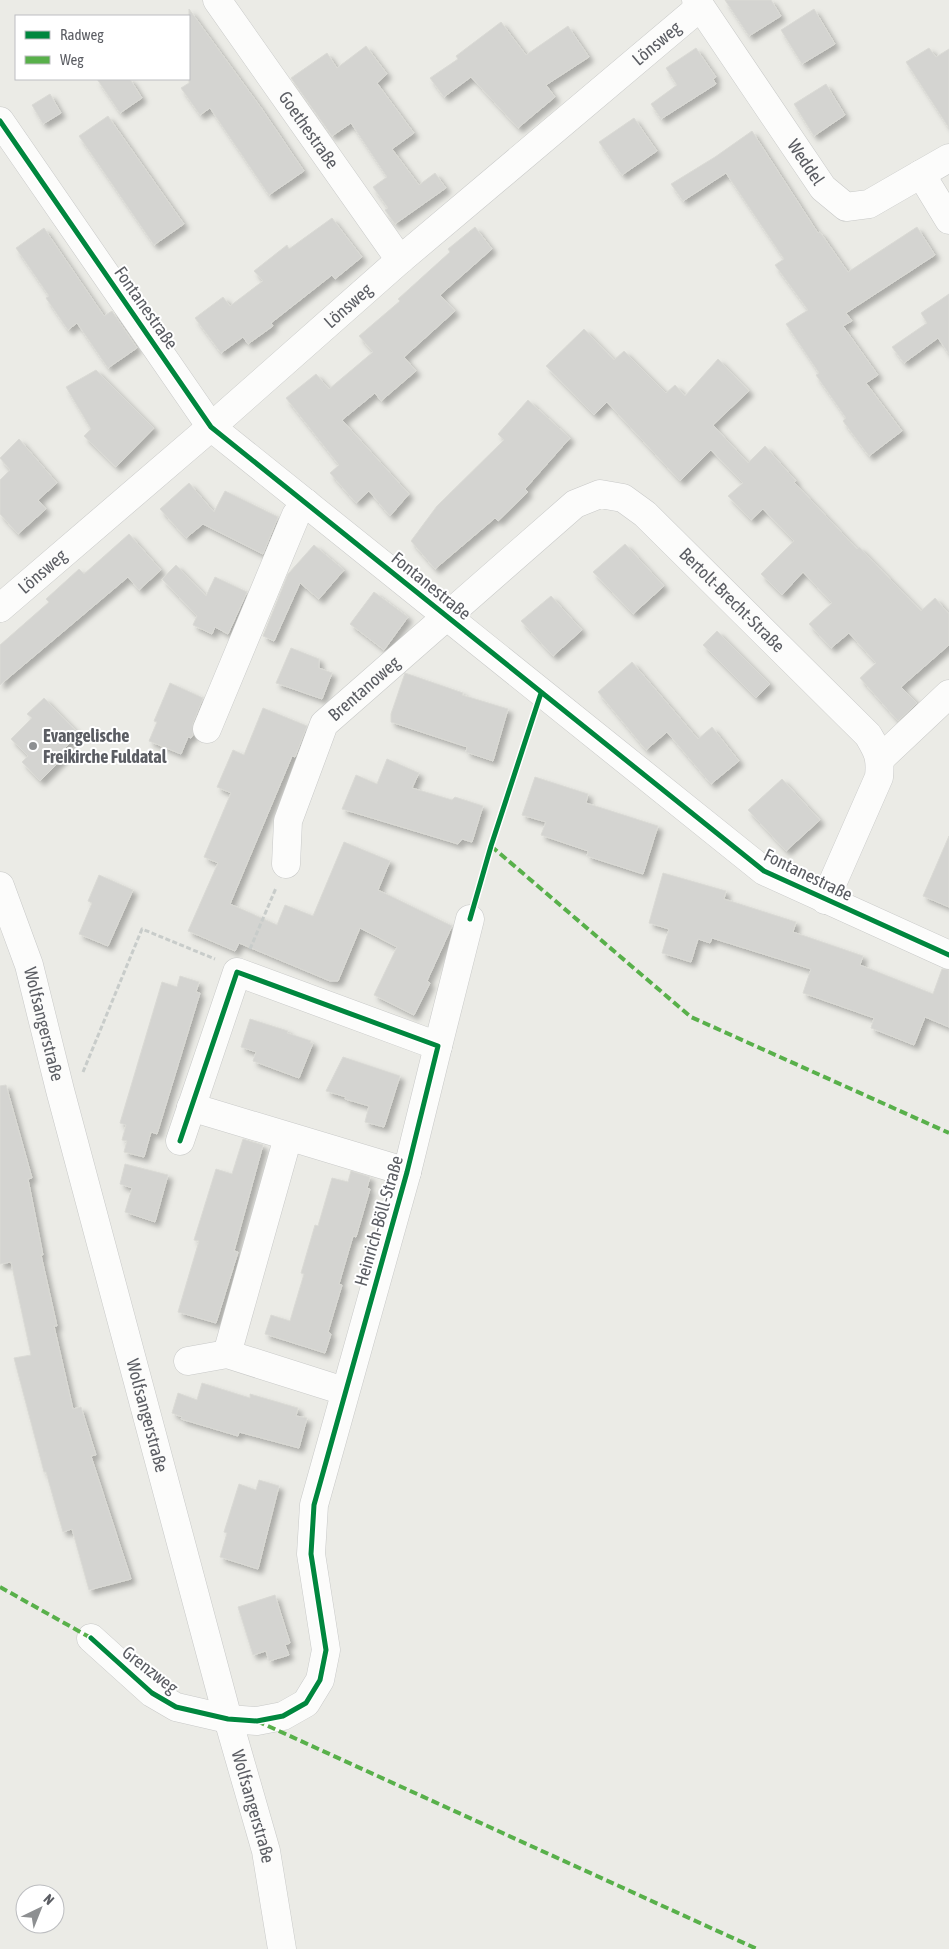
<svg xmlns="http://www.w3.org/2000/svg" width="949" height="1949" font-family="'Asap Condensed',sans-serif">
  <style>
    .building { fill: #d4d4d1; stroke: #dadad5; filter: url(#shadow) }
    .lines { fill: none; stroke-linecap: round; stroke-linejoin: round }
    .minor-casing { stroke: #c8c9c8; stroke-width: 29 }
    .path { stroke: #c8ccca; stroke-width: 3; stroke-dasharray: 5 2.5; stroke-linecap: butt }
    .minor { stroke: #fcfcfb; stroke-width: 28 }
    .quiet { stroke: #58b04a; stroke-width: 4; stroke-dasharray: 8 4; stroke-linecap: butt }
    .cycleway-casing { stroke: #fff; stroke-width: 8 }
    .cycleway { stroke: #00873e; stroke-width: 5 }
    .poi-dot { fill: #8d8f91; stroke: #fff; stroke-width: 2 }
    .labels { text-anchor: middle; stroke-width: 4; stroke-linejoin: round; paint-order: stroke }
    .street-label { font-size: 18px; fill: #5b5d63; stroke: #fff }
    .poi-label { font-size: 18px; font-weight: bold; fill: #5b5d63; stroke: #fff; text-anchor: start }
  </style>
  <defs>
    <filter id="shadow"><feDropShadow dx="4.5" dy="4.5" stdDeviation="2.5" flood-color="#0004"/></filter>
  </defs>
  <rect width="100%" height="100%" fill="#ebebe6"/>
  <path class="building" d="M 725,0 L 771,0 L 781,16 L 749,36 Z
    M 189,9 L 262,109 L 304,171 L 269,195 L 210,108 L 200,115 L 181,88 L 189,83 Z
    M 814,9 L 835,44 L 802,64 L 781,30 Z
    M 501,22 L 526,55 L 568,26 L 589,57 L 546,85 L 555,97 L 518,128 L 471,77 L 444,97 L 430,78 L 458,59 L 456,56 Z
    M 366,46 L 387,74 L 377,83 L 414,133 L 392,149 L 419,185 L 435,173 L 446,188 L 395,224 L 385,210 L 388,208 L 373,187 L 387,177 L 351,123 L 332,136 L 291,78 L 327,53 L 337,68 Z
    M 696,48 L 716,77 L 713,79 L 716,84 L 661,119 L 651,104 L 677,85 L 666,68 Z
    M 929,48 L 936,57 L 949,49 L 949,128 L 906,62 Z
    M 97,79 L 130,79 L 142,98 L 120,113 Z
    M 826,84 L 845,115 L 814,136 L 794,104 Z
    M 50,94 L 61,113 L 43,124 L 32,105 Z
    M 108,116 L 184,224 L 154,245 L 79,136 Z
    M 634,118 L 657,151 L 622,175 L 599,142 Z
    M 752,131 L 818,233 L 820,232 L 848,272 L 917,227 L 935,255 L 846,313 L 852,321 L 843,326 L 878,375 L 866,383 L 902,431 L 869,456 L 843,421 L 846,418 L 816,375 L 819,373 L 786,324 L 808,310 L 775,265 L 784,259 L 726,173 L 683,201 L 671,184 L 715,157 Z
    M 332,218 L 362,257 L 335,279 L 332,275 L 271,323 L 273,326 L 248,344 L 243,337 L 221,353 L 195,318 L 223,297 L 230,306 L 263,281 L 254,271 L 287,245 L 289,249 Z
    M 475,227 L 492,249 L 440,295 L 455,311 L 404,357 L 416,371 L 381,401 L 375,393 L 342,420 L 409,494 L 390,516 L 369,491 L 356,503 L 330,473 L 339,465 L 286,398 L 316,374 L 329,389 L 373,352 L 359,336 L 400,301 L 398,299 L 450,252 L 448,249 Z
    M 44,228 L 104,316 L 112,311 L 137,348 L 108,368 L 77,323 L 68,330 L 46,298 L 49,296 L 16,248 Z
    M 949,294 L 949,354 L 938,338 L 904,363 L 892,347 L 927,323 L 921,313 Z
    M 584,329 L 614,360 L 624,351 L 666,393 L 675,385 L 685,396 L 718,359 L 749,391 L 713,425 L 748,463 L 765,446 L 796,481 L 794,482 L 857,549 L 859,547 L 921,611 L 935,598 L 949,614 L 949,645 L 901,687 L 917,703 L 898,721 L 860,678 L 876,663 L 849,633 L 831,648 L 809,624 L 832,603 L 803,572 L 782,595 L 761,574 L 794,541 L 763,509 L 751,520 L 728,496 L 743,483 L 711,450 L 680,481 L 607,402 L 594,415 L 546,366 Z
    M 96,370 L 154,428 L 116,467 L 84,436 L 91,429 L 66,387 Z
    M 528,400 L 570,438 L 525,489 L 528,492 L 498,521 L 495,518 L 435,569 L 411,541 L 437,506 L 504,440 L 498,434 Z
    M 19,439 L 57,483 L 38,500 L 46,509 L 18,534 L 0,514 L 0,480 L 10,470 L 0,458 Z
    M 189,483 L 214,512 L 225,491 L 278,517 L 263,554 L 203,524 L 186,538 L 160,509 Z
    M 129,534 L 161,570 L 139,590 L 128,577 L 0,685 L 0,645 L 49,602 L 46,599 L 79,569 L 84,574 Z
    M 625,544 L 664,586 L 633,614 L 593,572 Z
    M 314,545 L 344,570 L 319,599 L 300,583 L 274,641 L 263,636 L 288,574 Z
    M 176,565 L 206,596 L 215,577 L 247,592 L 228,634 L 215,627 L 212,634 L 193,625 L 197,616 L 162,579 Z
    M 374,592 L 408,617 L 384,650 L 350,624 Z
    M 551,596 L 582,630 L 553,656 L 521,621 Z
    M 717,631 L 770,684 L 756,698 L 703,645 Z
    M 291,648 L 319,659 L 319,668 L 332,673 L 322,699 L 276,683 Z
    M 632,662 L 698,739 L 712,727 L 739,761 L 711,784 L 667,732 L 646,750 L 598,692 Z
    M 405,673 L 463,693 L 462,695 L 508,709 L 493,761 L 466,752 L 467,747 L 391,722 L 391,714 Z
    M 170,683 L 203,698 L 193,723 L 193,735 L 191,738 L 188,737 L 181,754 L 149,741 L 157,722 L 154,721 Z
    M 44,698 L 79,734 L 60,753 L 64,757 L 40,781 L 22,762 L 28,756 L 11,739 L 32,718 L 27,714 Z
    M 263,708 L 307,726 L 295,757 L 292,756 L 230,904 L 277,925 L 285,905 L 313,916 L 344,842 L 390,861 L 378,890 L 452,926 L 427,981 L 430,983 L 414,1015 L 374,995 L 397,947 L 360,928 L 338,981 L 330,981 L 239,943 L 235,951 L 188,931 L 218,863 L 204,857 L 231,793 L 217,787 L 233,750 L 244,755 Z
    M 387,759 L 419,773 L 412,788 L 452,800 L 455,797 L 483,806 L 472,842 L 462,839 L 458,844 L 342,809 L 356,775 L 377,784 Z
    M 535,777 L 588,794 L 586,803 L 658,826 L 643,874 L 587,856 L 588,851 L 541,835 L 546,822 L 522,815 Z
    M 782,779 L 820,820 L 786,851 L 748,810 Z
    M 949,836 L 949,907 L 923,896 Z
    M 663,873 L 726,891 L 724,899 L 796,922 L 793,932 L 863,956 L 860,965 L 933,994 L 942,969 L 949,970 L 949,1027 L 925,1017 L 914,1045 L 871,1028 L 874,1018 L 803,993 L 811,969 L 712,938 L 710,943 L 698,939 L 691,962 L 662,953 L 669,929 L 649,923 Z
    M 99,875 L 133,890 L 108,946 L 79,934 L 92,903 L 88,901 Z
    M 180,976 L 199,982 L 196,992 L 200,993 L 157,1134 L 151,1132 L 144,1157 L 124,1152 L 127,1141 L 122,1140 L 126,1125 L 120,1123 L 162,982 L 177,987 Z
    M 250,1019 L 288,1031 L 287,1033 L 311,1041 L 310,1043 L 313,1043 L 299,1078 L 253,1061 L 256,1052 L 241,1047 Z
    M 343,1057 L 400,1076 L 384,1127 L 365,1122 L 369,1106 L 345,1099 L 346,1097 L 326,1091 Z
    M 6,1085 L 32,1178 L 28,1179 L 43,1255 L 41,1255 L 57,1326 L 54,1326 L 73,1409 L 81,1407 L 96,1455 L 91,1456 L 131,1579 L 89,1590 L 72,1529 L 63,1532 L 46,1472 L 44,1472 L 14,1358 L 31,1355 L 11,1262 L 0,1264 L 0,1086 Z
    M 243,1139 L 263,1145 L 234,1251 L 238,1252 L 216,1323 L 178,1312 L 199,1241 L 194,1240 L 216,1169 L 232,1174 Z
    M 125,1164 L 168,1175 L 155,1222 L 125,1212 L 132,1188 L 120,1184 Z
    M 351,1171 L 370,1177 L 367,1188 L 370,1189 L 356,1237 L 353,1236 L 339,1284 L 342,1285 L 328,1332 L 331,1334 L 325,1353 L 265,1334 L 271,1315 L 290,1321 L 304,1274 L 301,1273 L 315,1225 L 318,1226 L 332,1178 L 348,1182 Z
    M 202,1383 L 250,1398 L 250,1394 L 298,1408 L 296,1416 L 307,1418 L 299,1448 L 239,1432 L 238,1436 L 181,1419 L 182,1417 L 172,1413 L 178,1393 L 197,1400 Z
    M 259,1480 L 279,1486 L 258,1569 L 220,1557 L 227,1533 L 224,1532 L 239,1484 L 256,1490 Z
    M 275,1595 L 290,1643 L 285,1645 L 289,1655 L 269,1661 L 266,1651 L 253,1655 L 238,1607 Z"/>
  <g class="lines">
    <g class="minor-casing">
      <g id="minor">
        <path id="s1" d="M 217,0 L 400,260"/>
        <path id="s2" d="M 696,0 L 823,188 L 846,207 L 869,204 L 921,174 L 949,220"/>
        <path d="M 0,121 L 211,427 L 764,871 L 949,955"/>
        <path d="M 921,174 L 949,158"/>
        <path id="s3" d="M 0,608 L 211,427 L 400,260 L 700,7"/>
        <path d="M 207,729 L 296,515 L 306,503"/>
        <path d="M 880,759 L 949,694"/>
        <path id="s4" d="M 286,864 L 288,821 L 324,724 L 575,504 L 600,494 L 623,498 L 645,514 L 868,735 C 878,752 881,757 879,777 L 825,900"/>
        <path id="s5" d="M 0,886 L 29,965 L 60,1090 L 228,1719 L 266,1851 L 282,1949"/>
        <path d="M 438,1046 L 470,919"/>
        <path d="M 191,1107 L 407,1172"/>
        <path d="M 227,1354 L 288,1137"/>
        <path d="M 188,1361 L 227,1354 L 344,1391"/>
        <path d="M 91,1638 L 152,1693 L 176,1707 L 228,1719 L 257,1721 L 283,1716 L 306,1703 L 320,1680 L 326,1650 L 311,1554 L 314,1505 L 407,1172 L 438,1046 L 237,972 L 180,1141"/>
      </g>
    </g>
    <path class="path" d="M 250,949 L 276,888
      M 83,1072 L 142,929 L 215,959"/>
    <use href="#minor" class="minor"/>
    <path class="quiet" d="M 491,846 L 691,1017 L 949,1133
      M 0,1587 L 91,1638
      M 257,1721 L 757,1949"/>
    <g class="cycleway-casing">
      <path id="cycleway" d="M 0,121 L 211,427 L 764,871 L 949,955
        M 470,919 L 491,846 L 541,693
        M 91,1638 L 152,1693 L 176,1707 L 228,1719 L 257,1721 L 283,1716 L 306,1703 L 320,1680 L 326,1650 L 311,1554 L 314,1505 L 407,1172 L 438,1046 L 237,972 L 180,1141"/>
    </g>
    <use href="#cycleway" class="cycleway"/>
  </g>
  <circle class="poi-dot" cx="33" cy="746" r="5"/>
  <g class="labels">
    <g class="street-label">
      <text dy="6" stroke="none"><textPath href="#s3" startOffset="866">Lönsweg</textPath></text>
      <text dy="6" stroke="none"><textPath href="#s1" startOffset="159">Goethestraße</textPath></text>
      <text dy="6" stroke="none"><textPath href="#s2" startOffset="196">Weddel</textPath></text>
      <text dy="6" stroke="none"><textPath href="#s3" startOffset="461">Lönsweg</textPath></text>
      <text transform="translate(146 308) rotate(55)" y="6">Fontanestraße</text>
      <text dy="6" stroke="none"><textPath href="#s3" startOffset="56">Lönsweg</textPath></text>
      <text transform="translate(431 586) rotate(39)" y="6">Fontanestraße</text>
      <text dy="6" stroke="none"><textPath href="#s4" startOffset="680">Bertolt-Brecht-Straße</textPath></text>
      <text dy="6" stroke="none"><textPath href="#s4" startOffset="200">Brentanoweg</textPath></text>
      <text transform="translate(808 875) rotate(26)" y="6">Fontanestraße</text>
      <text dy="6" stroke="none"><textPath href="#s5" startOffset="145">Wolfsangerstraße</textPath></text>
      <text transform="translate(379 1221) rotate(-74)" y="6">Heinrich-Böll-Straße</text>
      <text dy="6" stroke="none"><textPath href="#s5" startOffset="550">Wolfsangerstraße</textPath></text>
      <text transform="translate(150 1670) rotate(38)" y="6">Grenzweg</text>
      <text dy="6" stroke="none"><textPath href="#s5" startOffset="955">Wolfsangerstraße</textPath></text>
    </g>
    <g class="poi-label">
      <text x="43" y="742">Evangelische<tspan x="43" dy="21">Freikirche Fuldatal</tspan></text>
    </g>
  </g>
  <rect x="15" y="15" width="175" height="65" fill="#ffffff" stroke="#bdbec1"/>
  <rect x="25" y="31" width="25" height="8" fill="#00873e" stroke="#bdbec1"/>
  <text x="60" y="40" font-size="15" fill="#5b5d63">Radweg</text>
  <rect x="25" y="56" width="25" height="8" fill="#58b04a" stroke="#bdbec1"/>
  <text x="60" y="65" font-size="15" fill="#5b5d63">Weg</text>
  <g transform="translate(40 1909) rotate(43)"><circle r="24" fill="#ffffff" stroke="#bdbec1"/>
  <path d="M0-4L9 19L0 12L-9 19Z" fill="#8d8f91"/>
  <text y="-8" font-size="14" font-weight="bold" text-anchor="middle" fill="#5b5d63">N</text>
  </g>
</svg>
